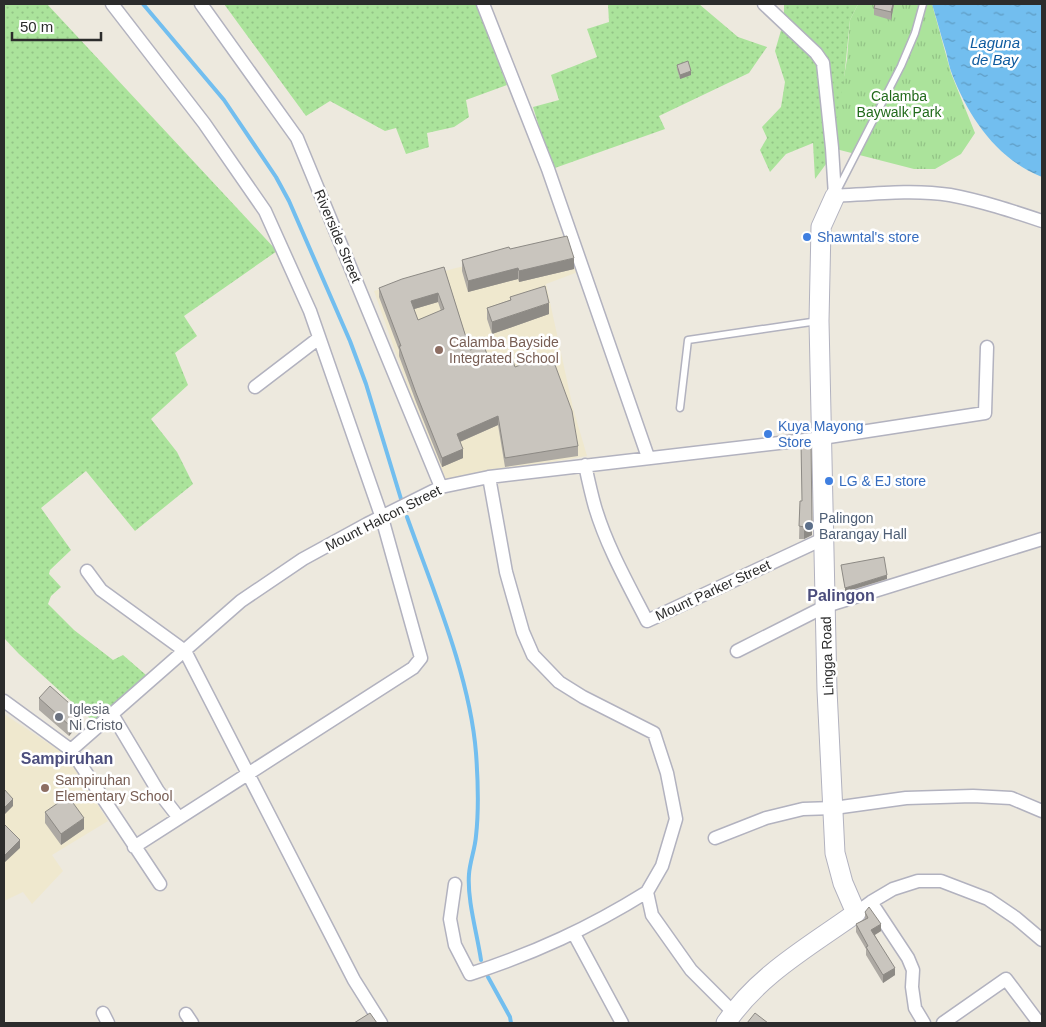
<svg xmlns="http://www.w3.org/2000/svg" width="1046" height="1027" font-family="Arial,sans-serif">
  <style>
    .education { fill: #efe8ce }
    .grass { fill: url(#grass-dots) }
    .park { fill: url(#park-tufts) }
    .water { fill: url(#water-ripples) }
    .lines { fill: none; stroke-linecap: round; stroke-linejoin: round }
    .stream { stroke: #72beef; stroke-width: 4 }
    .lane-casing { stroke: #b2b2bf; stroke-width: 9 }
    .street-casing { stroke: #b2b2bf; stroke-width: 15 }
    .secondary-casing { stroke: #b2b2bf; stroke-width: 21 }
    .lane { stroke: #fff; stroke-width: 6 }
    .street { stroke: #fff; stroke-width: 12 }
    .secondary { stroke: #fff; stroke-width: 19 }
    .wall { fill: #ada9a3; fill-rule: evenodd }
    .shaded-wall { fill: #8d8a85 }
    .building { fill: #c9c5be; stroke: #8d8a85; fill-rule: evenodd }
    .shop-dot { fill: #3f7fe0; stroke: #fff; stroke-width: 2 }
    .education-dot { fill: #8d6e63; stroke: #fff; stroke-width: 2 }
    .service-dot { fill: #5c6f8a; stroke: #fff; stroke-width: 2 }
    .worship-dot { fill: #6b7280; stroke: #fff; stroke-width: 2 }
    .labels { text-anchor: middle; stroke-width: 5; stroke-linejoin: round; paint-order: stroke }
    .park-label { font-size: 14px; fill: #216a1b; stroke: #fff }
    .street-label { font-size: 14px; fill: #2c2c2c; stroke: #fff }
    .shop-label { font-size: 14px; fill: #366cbe; stroke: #fff; text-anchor: start }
    .education-label { font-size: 14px; fill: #785e54; stroke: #fff; text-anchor: start }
    .service-label { font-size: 14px; fill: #4e5e75; stroke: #fff; text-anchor: start }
    .worship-label { font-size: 14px; fill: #5b616d; stroke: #fff; text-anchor: start }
    .water-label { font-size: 15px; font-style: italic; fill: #0e5a9e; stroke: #fff }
    .quarter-label { font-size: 16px; font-weight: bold; fill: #4c4e7d; stroke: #fff }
  </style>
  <defs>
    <pattern id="grass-dots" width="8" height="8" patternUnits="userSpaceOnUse" patternTransform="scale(1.25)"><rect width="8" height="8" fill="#abe39b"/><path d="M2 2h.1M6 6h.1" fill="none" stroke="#93c386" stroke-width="1.8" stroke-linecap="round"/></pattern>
    <pattern id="park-tufts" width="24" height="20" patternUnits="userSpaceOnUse" patternTransform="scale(1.25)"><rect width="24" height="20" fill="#abe39b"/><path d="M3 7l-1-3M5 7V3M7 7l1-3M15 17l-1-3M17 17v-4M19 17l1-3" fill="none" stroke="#93c386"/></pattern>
    <pattern id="water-ripples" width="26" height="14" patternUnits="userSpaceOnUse" patternTransform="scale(1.25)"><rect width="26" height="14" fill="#72beef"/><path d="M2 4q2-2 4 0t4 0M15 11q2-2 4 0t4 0" fill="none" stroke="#5e9bc2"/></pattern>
  </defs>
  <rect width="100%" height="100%" fill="#ede9de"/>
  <path class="education" d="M 568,242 L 578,272 L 546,284 L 573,408 L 587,456 L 441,481 L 374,291 L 456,268 Z
    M 4,714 L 66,755 L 108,821 L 52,855 L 63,871 L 32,904 L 23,892 L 4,901 Z"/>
  <path class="grass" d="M 4,4 L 47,4 L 277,251 L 184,316 L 197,336 L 175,353 L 188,385 L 151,419 L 177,452 L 193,484 L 135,531 L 86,471 L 41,508 L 71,550 L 50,570 L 49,574 L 61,587 L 51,596 L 48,604 L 74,630 L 113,660 L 123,655 L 146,675 L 94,722 L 19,654 L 4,638 Z
    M 224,4 L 476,4 L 507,85 L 466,100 L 469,117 L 454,127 L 427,133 L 429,147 L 406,154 L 396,128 L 385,131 L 330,101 L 306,116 Z
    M 608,4 L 699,4 L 738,37 L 767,47 L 749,73 L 659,116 L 665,129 L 552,169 L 533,107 L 559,100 L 551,75 L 597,57 L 587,29 L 609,22 Z
    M 784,4 L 858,4 L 850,20 L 837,149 L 815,179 L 813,143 L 786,154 L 770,172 L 760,150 L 767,138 L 762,127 L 781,107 L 785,82 L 775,51 L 784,20 Z"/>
  <path class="park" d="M 858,4 L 932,4 L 951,73 L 975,133 L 961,154 L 935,169 L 914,169 L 832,148 L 847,59 L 850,20 Z"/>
  <path class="water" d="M 932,4 L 1042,4 L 1042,177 C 997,159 969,118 952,74 C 949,67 948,59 946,52 C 941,36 937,20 932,4 Z"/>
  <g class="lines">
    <path class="stream" d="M 143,4 L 224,100 L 276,177 L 289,201 L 350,341 L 366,384 L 401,499
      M 407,517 C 433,590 470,676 476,753 C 478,780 479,809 476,836 C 475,849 470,861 469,874 C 467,900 477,933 481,960
      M 488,977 L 510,1017 L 511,1023"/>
    <g class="lane-casing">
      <path id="lane" d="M 837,191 L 901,66 L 915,33 L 923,4
        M 680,408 L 688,340 L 818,321"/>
    </g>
    <g class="street-casing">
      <path id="street" d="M 112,4 L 204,123 L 265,211 L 310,311 L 382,518 L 421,658 L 413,668 L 134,847
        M 201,4 L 297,138 L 441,487
        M 483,4 L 548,169 L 648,457
        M 764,4 L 816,53 L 823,63 L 832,148 L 835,196 C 871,194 914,189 950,195 C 982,201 1012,211 1042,221
        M 255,387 L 319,338
        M 585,465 C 588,479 591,493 595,507 C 607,547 628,584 647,621 L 823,539
        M 489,477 L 506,572 L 523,632 L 533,655 L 559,682 L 583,697 L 654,733 L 667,773 L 676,819 L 662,866 L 647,892 L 652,915 L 691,970 L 733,1012
        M 87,571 L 101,590 L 185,651 L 354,980 L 381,1023
        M 737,651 L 826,606 L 1042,539
        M 4,701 L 71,750 L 160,884
        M 112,714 L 158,791 L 179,818
        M 71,750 L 241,601 L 303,559 L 367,524 L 441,487 L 489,477 L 822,438 L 985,413 L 987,347
        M 715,838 L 766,818 L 803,809 L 834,808 L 906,798 L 973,796 L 1011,798 L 1042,811
        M 455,884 L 450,919 L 455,945 L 470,974 C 535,953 589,928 647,892
        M 871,902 L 908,958 L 913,970 L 912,987 L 915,1008 L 924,1023
        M 856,913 L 871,902 L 893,889 L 918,881 L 941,881 L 988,899 L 1016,918 L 1042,940
        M 574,934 L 622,1023
        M 103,1013 L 108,1023
        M 186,1014 L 192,1023
        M 943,1023 L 1006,979 L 1039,1023"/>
    </g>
    <g class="secondary-casing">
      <path id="secondary" d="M 726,1023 C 758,975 810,946 856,913 L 843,883 L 835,853 L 827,690 L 819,321 L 821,227 L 835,196"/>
    </g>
    <use href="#lane" class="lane"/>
    <use href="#street" class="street"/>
    <use href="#secondary" class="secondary"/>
  </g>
  <path class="wall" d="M 894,4 L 891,20 L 874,15 L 874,8 Z
    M 677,65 L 691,75 L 680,79 L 677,69 Z
    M 510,249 L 574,269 L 519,282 L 518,279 L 468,292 L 462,271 L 462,260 Z
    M 444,267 L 470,350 L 490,362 L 515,367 L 578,446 L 578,456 L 505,467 L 498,425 L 460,442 L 463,458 L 442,467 L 416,402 L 399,356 L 399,350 L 379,297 L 379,288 ZM 438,302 L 441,311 L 418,320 L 414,309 Z
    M 510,297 L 549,314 L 492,334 L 487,319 L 487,308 L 510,300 Z
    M 800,501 L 812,535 L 804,539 L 799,539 Z
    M 39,698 L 79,724 L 69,736 L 39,710 Z
    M 45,812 L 84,829 L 61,845 L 45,823 Z
    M 865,912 L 881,931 L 875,935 L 895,975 L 883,983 L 866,955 L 866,949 L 856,932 L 856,924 L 865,919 Z"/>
  <path class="shaded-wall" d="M 893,4 L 894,4 L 891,20 L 891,12 Z
    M 691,71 L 691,75 L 680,79 L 680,75 Z
    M 574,258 L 574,269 L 519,282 L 519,271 Z
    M 518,268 L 518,279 L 468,292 L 468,281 Z
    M 438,293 L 438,302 L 411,310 L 411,301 Z
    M 549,303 L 549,314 L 492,334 L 492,322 Z
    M 498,416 L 498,425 L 457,443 L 457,434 Z
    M 463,449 L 463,458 L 442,467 L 442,458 Z
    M 812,523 L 812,535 L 804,539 L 804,527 Z
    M 887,575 L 887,579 L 845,592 L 845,588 Z
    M 79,712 L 79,724 L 69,736 L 69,725 Z
    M 13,799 L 13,806 L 4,815 L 4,808 Z
    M 84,818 L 84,829 L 61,845 L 61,834 Z
    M 20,840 L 20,848 L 4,863 L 4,856 Z
    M 881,924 L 881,931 L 871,937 L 871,930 Z
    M 895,968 L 895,975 L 883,983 L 883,975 Z"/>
  <path class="building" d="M 875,4 L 893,4 L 891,12 L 874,8 Z
    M 688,61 L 691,71 L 680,75 L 677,65 Z
    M 567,236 L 574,258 L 519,271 L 518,268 L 468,281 L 462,260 L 509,247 L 510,249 Z
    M 444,267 L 470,350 L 484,346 L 490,362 L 511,355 L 515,367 L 551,354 L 572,411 L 578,446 L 505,458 L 498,416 L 457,434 L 463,449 L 442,458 L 416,393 L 399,346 L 401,346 L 379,288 L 402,279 ZM 438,293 L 444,309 L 418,320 L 411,301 Z
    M 545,286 L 549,303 L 492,322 L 487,308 L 511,300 L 510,297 Z
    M 801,442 L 811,442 L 812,523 L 804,527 L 799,526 L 800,501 L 802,501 Z
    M 884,557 L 887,575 L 845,588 L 841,565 Z
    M 50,686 L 79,712 L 69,725 L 39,698 Z
    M 4,789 L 13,799 L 4,808 Z
    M 68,796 L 84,818 L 61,834 L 45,812 Z
    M 4,824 L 20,840 L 4,856 Z
    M 869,907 L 881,924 L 871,930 L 895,968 L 883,975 L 866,947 L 868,946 L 856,924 L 868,918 L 865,912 Z
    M 370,1013 L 377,1023 L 382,1023 L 354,1023 Z
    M 755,1013 L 768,1023 L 747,1023 Z"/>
  <g class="shop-dot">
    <circle cx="807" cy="237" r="5"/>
    <circle cx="768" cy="434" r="5"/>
    <circle cx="829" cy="481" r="5"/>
  </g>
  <g class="education-dot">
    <circle cx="439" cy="350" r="5"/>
    <circle cx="45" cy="788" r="5"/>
  </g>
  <circle class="service-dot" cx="809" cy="526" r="5"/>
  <circle class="worship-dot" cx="59" cy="717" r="5"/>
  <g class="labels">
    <g class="park-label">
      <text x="899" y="101">Calamba<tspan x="899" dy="16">Baywalk Park</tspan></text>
    </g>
    <g class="street-label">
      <text transform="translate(338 236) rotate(67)" y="5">Riverside Street</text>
      <text transform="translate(383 518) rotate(-27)" y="5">Mount Halcon Street</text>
      <text transform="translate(713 590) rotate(-25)" y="5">Mount Parker Street</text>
      <text transform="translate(827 656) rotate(-92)" y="5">Lingga Road</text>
    </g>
    <g class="shop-label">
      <text x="817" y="242">Shawntal's store</text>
      <text x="778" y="431">Kuya Mayong<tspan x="778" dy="16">Store</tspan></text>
      <text x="839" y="486">LG &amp; EJ store</text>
    </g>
    <g class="education-label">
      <text x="449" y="347">Calamba Bayside<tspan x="449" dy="16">Integrated School</tspan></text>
      <text x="55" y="785">Sampiruhan<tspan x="55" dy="16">Elementary School</tspan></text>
    </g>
    <g class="service-label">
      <text x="819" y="523">Palingon<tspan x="819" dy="16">Barangay Hall</tspan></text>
    </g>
    <g class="worship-label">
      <text x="69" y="714">Iglesia<tspan x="69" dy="16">Ni Cristo</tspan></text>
    </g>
    <g class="water-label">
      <text x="995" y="48">Laguna<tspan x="995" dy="17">de Bay</tspan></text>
    </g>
    <g class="quarter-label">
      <text x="841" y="601">Palingon</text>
      <text x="67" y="764">Sampiruhan</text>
    </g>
  </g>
  <rect width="1046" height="1027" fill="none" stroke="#2c2c2c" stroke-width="10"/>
  <path d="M12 32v8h89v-8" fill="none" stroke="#2c2c2c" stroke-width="2.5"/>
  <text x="20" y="32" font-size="15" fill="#2c2c2c" stroke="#ffffff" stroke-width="4" paint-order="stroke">50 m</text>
</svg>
